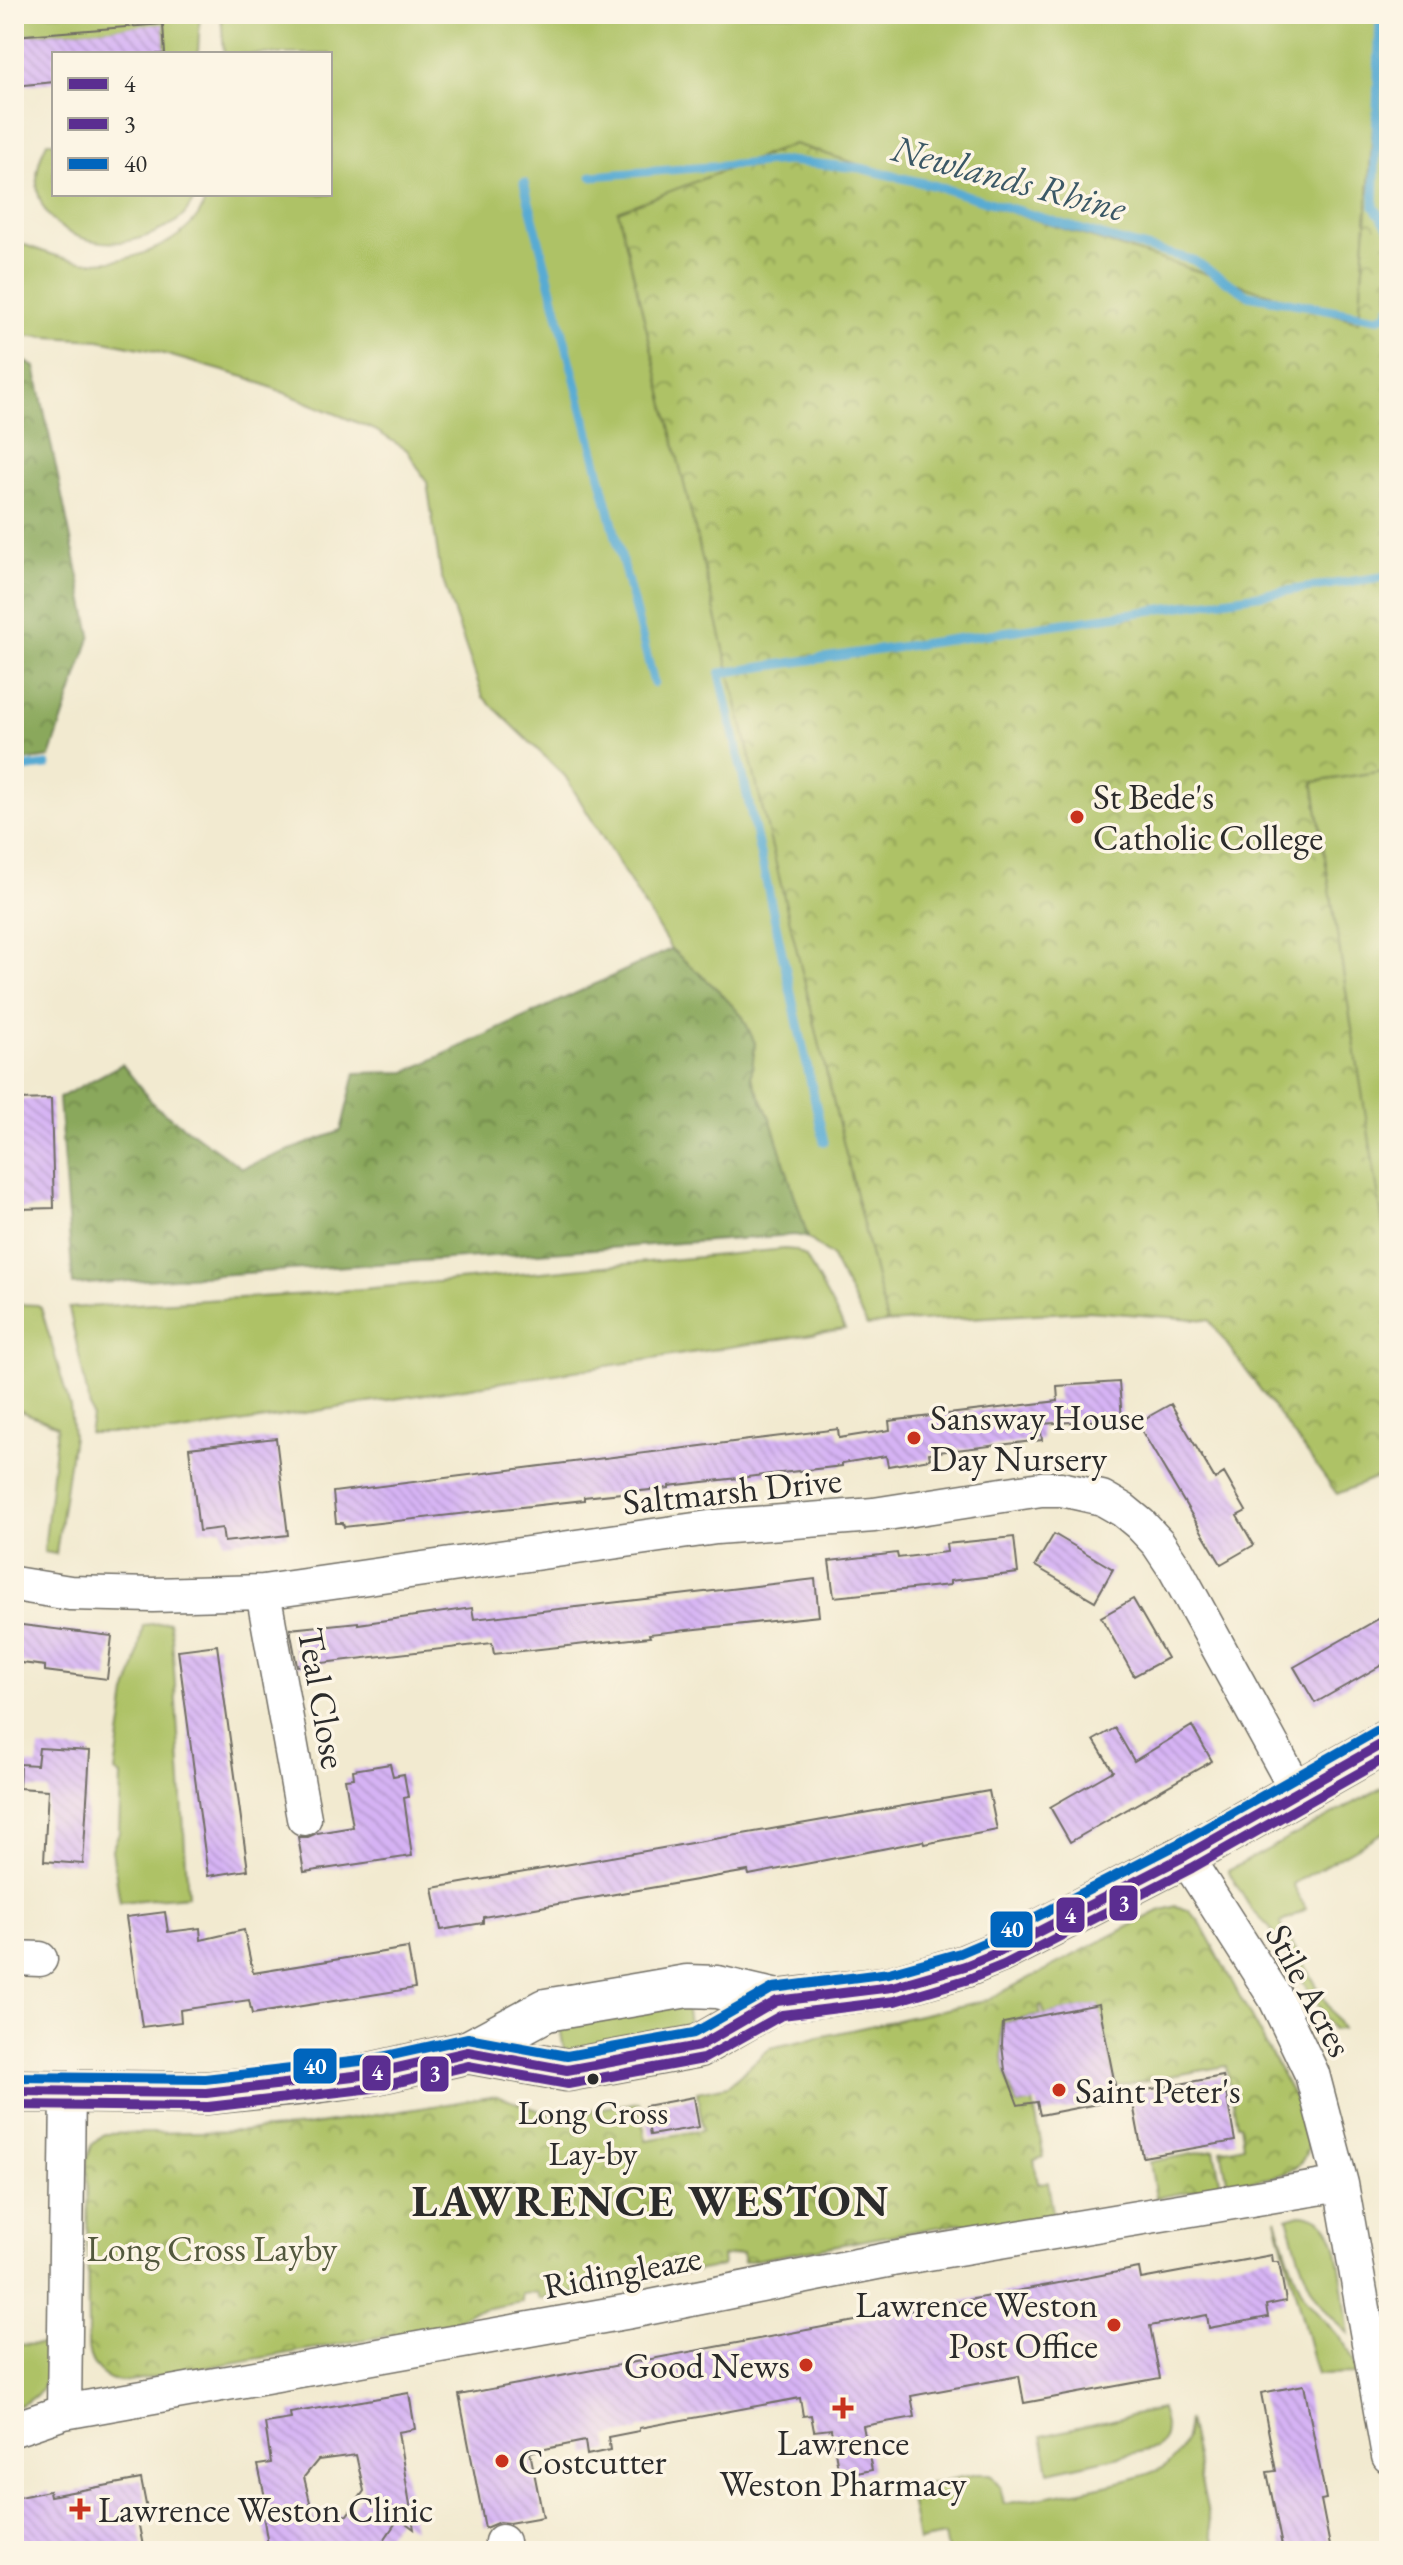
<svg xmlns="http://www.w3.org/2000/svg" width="1403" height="2565" font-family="'EB Garamond',serif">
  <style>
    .grass { fill: #aec266; stroke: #6c7648; stroke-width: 2 }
    .forest { fill: url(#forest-crowns); stroke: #5a6a43; stroke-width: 2 }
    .park { fill: url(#park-crowns); stroke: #6c7648; stroke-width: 2 }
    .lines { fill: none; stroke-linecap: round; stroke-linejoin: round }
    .stream { stroke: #58abd3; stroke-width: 9 }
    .building { fill: url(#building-back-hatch); fill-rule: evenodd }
    .minor-casing { stroke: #716e65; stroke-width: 37 }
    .tertiary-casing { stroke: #716e65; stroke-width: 45 }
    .minor { stroke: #fff; stroke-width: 34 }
    .tertiary { stroke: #fff; stroke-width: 42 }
    .bus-1-casing { stroke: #fcf5e5; stroke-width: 16 }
    .bus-2-casing { stroke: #fcf5e5; stroke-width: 16 }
    .bus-3-casing { stroke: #fcf5e5; stroke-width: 16 }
    .bus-1 { stroke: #5b2e91; stroke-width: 10 }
    .bus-2 { stroke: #5b2e91; stroke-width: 10 }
    .bus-3 { stroke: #0065bd; stroke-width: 10 }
    .poi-dot { fill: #c8321e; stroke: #fcf5e5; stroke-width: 3 }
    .bus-dot { fill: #2b2b2b; stroke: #fcf5e5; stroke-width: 3 }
    .labels { text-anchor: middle; stroke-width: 7; stroke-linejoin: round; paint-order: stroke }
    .bus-label { font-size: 34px; fill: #2b2b2b; stroke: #fcf5e5 }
    .poi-label { font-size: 36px; fill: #2b2b2b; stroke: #fcf5e5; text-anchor: start }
    .street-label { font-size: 36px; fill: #2b2b2b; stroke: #fcf5e5 }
    .park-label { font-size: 36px; fill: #52583d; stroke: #fcf5e5 }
    .water-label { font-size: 38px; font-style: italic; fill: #3b5866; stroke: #fcf5e5 }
    .district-label { font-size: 44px; font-weight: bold; letter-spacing: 2px; fill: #2b2b2b; stroke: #fcf5e5 }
    .line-badge { stroke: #fcf5e5; stroke-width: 3 }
    .badge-label { font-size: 22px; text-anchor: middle; font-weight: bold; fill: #fff }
  </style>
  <defs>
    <pattern id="forest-crowns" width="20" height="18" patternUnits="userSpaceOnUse" patternTransform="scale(2)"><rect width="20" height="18" fill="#8aa85b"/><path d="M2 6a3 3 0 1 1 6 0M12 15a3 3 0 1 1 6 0" fill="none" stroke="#71894b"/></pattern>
    <pattern id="park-crowns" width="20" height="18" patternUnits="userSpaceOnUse" patternTransform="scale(2)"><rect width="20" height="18" fill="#aec266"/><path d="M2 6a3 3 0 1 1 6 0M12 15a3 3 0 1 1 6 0" fill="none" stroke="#8e9e54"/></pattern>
    <pattern id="building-back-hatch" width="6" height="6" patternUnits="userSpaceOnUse" patternTransform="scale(2)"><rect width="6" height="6" fill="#d6b3f4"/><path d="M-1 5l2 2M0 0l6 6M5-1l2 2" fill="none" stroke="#b89ad1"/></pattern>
  </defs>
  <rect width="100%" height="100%" fill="#fcf5e5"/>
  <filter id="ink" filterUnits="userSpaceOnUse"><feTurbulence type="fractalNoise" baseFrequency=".0125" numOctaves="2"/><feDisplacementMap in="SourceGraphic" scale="16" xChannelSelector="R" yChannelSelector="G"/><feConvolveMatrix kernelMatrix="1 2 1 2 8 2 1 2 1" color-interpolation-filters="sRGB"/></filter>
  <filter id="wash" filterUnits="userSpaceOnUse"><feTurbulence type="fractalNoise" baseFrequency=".006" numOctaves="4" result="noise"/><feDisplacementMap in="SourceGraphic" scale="32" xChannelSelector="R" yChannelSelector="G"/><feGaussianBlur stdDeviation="1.8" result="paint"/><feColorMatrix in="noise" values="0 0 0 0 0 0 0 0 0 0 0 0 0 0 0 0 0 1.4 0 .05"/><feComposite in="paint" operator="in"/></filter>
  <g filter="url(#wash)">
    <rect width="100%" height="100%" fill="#f2ead0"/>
    <path class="grass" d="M 14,14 L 200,14 L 198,54 L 165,54 L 163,25 L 14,36 Z
      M 221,14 L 1381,14 L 1359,323 L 794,144 L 619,212 L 887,1323 L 867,1326 L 831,1256 L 808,1238 L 770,1118 L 751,1077 L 755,1043 L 718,990 L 671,949 L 565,776 L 483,697 L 441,575 L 427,482 L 407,450 L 375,430 L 248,378 L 150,350 L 99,340 L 14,335 L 14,241 C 39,250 66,261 92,262 C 128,263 176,246 198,216 C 202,210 205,201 208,194 L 330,194 L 330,54 L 224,54 Z
      M 47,142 L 54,142 L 54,194 L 197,194 C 193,201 189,209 184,215 C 175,224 164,229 152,234 C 86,262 9,218 47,142 Z
      M 1389,770 L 1389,1262 L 1388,1262 L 1313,782 Z
      M 785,1249 L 795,1250 L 806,1257 L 845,1329 L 175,1433 L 89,1433 L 92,1417 L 69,1308 L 309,1294 Z
      M 14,1304 L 38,1305 L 41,1308 L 70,1407 L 73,1436 L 56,1554 L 44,1552 L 57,1426 L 14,1408 Z
      M 169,1622 L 172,1637 L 188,1896 L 120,1902 L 112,1850 L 119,1832 L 121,1776 L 115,1772 L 126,1694 L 136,1664 L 143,1625 Z
      M 1389,1784 L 1389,1829 L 1293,1884 L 1306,1909 L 1280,1923 L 1342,2029 L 1333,2030 L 1270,1928 L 1251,1909 L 1228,1871 Z
      M 685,2000 L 691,2034 L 565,2055 L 559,2022 Z
      M 1300,2214 C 1313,2214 1326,2221 1331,2233 C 1341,2252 1345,2310 1349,2334 C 1307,2297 1303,2269 1287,2218 Z
      M 1276,2219 C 1284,2243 1291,2269 1302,2291 C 1317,2321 1353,2338 1356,2374 L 1317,2375 Z
      M 49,2344 C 48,2376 49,2396 14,2407 L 14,2345 Z
      M 1161,2409 C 1165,2425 1171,2437 1156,2448 L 1049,2472 L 1042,2436 Z
      M 1188,2420 L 1216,2551 L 947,2551 L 944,2536 L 918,2541 L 908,2488 L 977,2474 L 990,2474 L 1000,2486 L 1004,2504 C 1038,2497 1147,2482 1168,2464 C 1183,2452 1186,2438 1188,2420 Z"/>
    <path class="forest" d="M 14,355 L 35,367 L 91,635 L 50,757 L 14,762 Z
      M 671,949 L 718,990 L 743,1017 L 755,1043 L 751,1077 L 770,1118 L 808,1238 L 795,1235 L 73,1285 L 59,1098 L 122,1064 L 155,1106 L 242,1168 L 341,1131 L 355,1073 L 406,1072 Z"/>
    <path class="park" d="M 1381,14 L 1389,14 L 1389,770 L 1313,782 L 1389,1262 L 1389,1473 L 1337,1494 L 1209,1320 L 1087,1311 L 887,1323 L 618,211 L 794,144 L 1359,322 Z
      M 1176,1906 L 1188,1910 L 1200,1922 L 1304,2116 C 1323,2178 1273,2177 1228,2184 L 1221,2150 L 1243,2145 L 1240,2124 L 1237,2124 L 1226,2066 L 1115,2086 L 1099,2005 L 1045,2015 L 1042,2005 L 1039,2006 L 1041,2015 L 1002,2023 C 1000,2051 1005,2080 1018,2105 L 1033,2102 L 1044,2157 L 1034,2160 L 1038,2183 L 1048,2182 L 1054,2219 L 994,2229 L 959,2223 L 744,2262 L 742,2253 L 722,2257 L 723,2266 L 539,2299 L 537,2292 L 521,2294 L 522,2302 L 472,2311 L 453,2324 L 124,2382 C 104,2381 91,2368 88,2348 L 87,2160 L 92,2145 L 104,2134 L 243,2131 L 306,2126 L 497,2096 L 555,2116 L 639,2102 L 646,2140 L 703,2130 L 697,2092 L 728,2086 L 770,2048 L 987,2000 L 1159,1911 Z
      M 1214,2150 L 1221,2185 L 1156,2198 L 1150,2162 Z"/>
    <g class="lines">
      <path class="stream" d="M 1380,14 L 1374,207 L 1389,228
        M 592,176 L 787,161 L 860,168 L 932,185 L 1109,238 L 1193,260 L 1248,295 L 1377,318 L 1389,314 L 1389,308
        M 524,183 L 654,683
        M 14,769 L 47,765
        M 824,1142 L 720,673 L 1389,576"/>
    </g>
    <g id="blocks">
      <path class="building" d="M 163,24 L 165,54 L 54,54 L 54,82 L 14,86 L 14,36 Z
        M 51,1099 L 54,1208 L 19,1209 L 16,1100 Z
        M 1119,1382 L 1122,1419 L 1040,1424 L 1042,1440 L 929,1453 L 930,1459 L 888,1466 L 886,1456 L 842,1463 L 842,1466 L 669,1486 L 669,1488 L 584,1497 L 584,1500 L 344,1527 L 343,1523 L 336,1523 L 333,1492 L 838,1429 L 839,1438 L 890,1430 L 889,1421 L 1058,1401 L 1057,1386 Z
        M 1171,1404 L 1215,1479 L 1224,1473 L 1246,1511 L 1237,1516 L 1254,1545 L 1221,1564 L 1137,1423 Z
        M 276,1438 L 288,1535 L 224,1542 L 222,1528 L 199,1531 L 189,1448 Z
        M 1054,1534 L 1113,1569 L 1095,1601 L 1035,1566 Z
        M 1014,1537 L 1018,1573 L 950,1581 L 950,1585 L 834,1597 L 829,1561 L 897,1553 L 898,1558 L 947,1552 L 946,1544 Z
        M 815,1579 L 819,1616 L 649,1634 L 650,1637 L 494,1654 L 492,1643 L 297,1666 L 290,1629 L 358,1622 L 358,1624 L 472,1608 L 474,1619 Z
        M 1133,1599 L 1167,1658 L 1134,1676 L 1101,1617 Z
        M 1389,1613 L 1389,1661 L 1315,1703 L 1294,1667 Z
        M 14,1624 L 112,1636 L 107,1679 L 45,1671 L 45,1666 L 14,1662 Z
        M 217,1645 L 248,1870 L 208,1876 L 178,1650 Z
        M 1192,1726 L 1212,1761 L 1070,1842 L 1050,1807 L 1113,1771 L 1094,1740 L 1115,1728 L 1134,1761 Z
        M 39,1748 L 90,1751 L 83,1864 L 44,1861 L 48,1790 L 19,1788 L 20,1764 L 37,1765 Z
        M 390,1764 L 393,1776 L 404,1774 L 408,1797 L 404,1798 L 412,1856 L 304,1872 L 298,1837 L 308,1837 L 317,1833 L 353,1827 L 345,1779 L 354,1778 L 353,1770 Z
        M 989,1791 L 997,1830 L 924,1844 L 923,1841 L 749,1875 L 748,1871 L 483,1917 L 483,1923 L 441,1930 L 433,1888 Z
        M 165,1912 L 168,1932 L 200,1928 L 201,1940 L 244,1930 L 253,1973 L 408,1948 L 415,1988 L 252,2014 L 249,2000 L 180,2010 L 181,2022 L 142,2027 L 126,1917 Z
        M 1099,2004 L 1118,2100 L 1040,2115 L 1037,2102 L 1018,2105 L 1005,2070 L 1002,2045 L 1003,2023 Z
        M 1223,2076 L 1235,2141 L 1143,2157 L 1131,2093 Z
        M 694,2097 L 699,2127 L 650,2135 L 645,2106 Z
        M 1272,2255 L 1273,2262 L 1279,2262 L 1286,2301 L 1266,2305 L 1268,2317 L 1209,2328 L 1207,2315 L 1150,2326 L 1160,2378 L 1024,2403 L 1019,2376 L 911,2396 L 915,2417 L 863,2426 L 872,2470 L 847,2475 L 845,2467 L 838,2468 L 831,2429 L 814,2431 L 811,2415 L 803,2416 L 800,2398 L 639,2428 L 639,2431 L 608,2437 L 610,2450 L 587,2455 L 585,2441 L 530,2452 L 543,2517 L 509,2523 L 499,2522 L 485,2528 L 459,2395 L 1139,2268 L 1141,2279 Z
        M 1304,2385 L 1326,2499 L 1321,2500 L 1331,2551 L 1283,2551 L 1267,2472 L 1276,2471 L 1261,2393 Z
        M 409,2393 L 415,2429 L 398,2432 L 414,2529 L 399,2518 L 378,2549 L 368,2551 L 269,2551 L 261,2503 L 266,2502 L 258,2465 L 271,2463 L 265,2423 L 291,2419 L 290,2413 ZM 356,2455 L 364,2491 L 347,2515 L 314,2519 L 304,2477 L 318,2460 Z
        M 141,2479 L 149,2520 L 138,2521 L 144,2551 L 14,2551 L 14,2498 L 49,2491 L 50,2496 Z"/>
    </g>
  </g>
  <g filter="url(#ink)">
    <use href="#blocks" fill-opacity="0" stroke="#716e65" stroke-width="2"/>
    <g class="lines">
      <g class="minor-casing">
        <path id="minor" d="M 14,1584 L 70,1593 L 153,1595 L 263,1592 L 716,1527 L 874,1515 L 1041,1489 L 1061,1489 L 1102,1498 L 1123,1510 L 1140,1524 L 1158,1543 L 1176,1570 L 1297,1791
          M 263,1592 L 304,1818
          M 1185,1856 L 1275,1997 L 1312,2074 L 1341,2184 L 1389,2456
          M 14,1958 L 40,1959
          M 64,2412 L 68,2090
          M 14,2429 L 64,2412 L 631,2311 L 892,2259 L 1341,2184
          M 502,2542 L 503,2551"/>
      </g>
      <g class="tertiary-casing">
        <path id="tertiary" d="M 468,2052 L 567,2070 L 699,2046 L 777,2001
          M 14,2091 L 206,2093 L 306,2083 L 371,2074 L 468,2052 L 546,2010 L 641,1994 L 687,1986 L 717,1987 L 777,2001 L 892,1987 L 965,1966 L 999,1952 L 1185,1856 L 1389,1740"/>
      </g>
      <use href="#minor" class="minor"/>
      <use href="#tertiary" class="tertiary"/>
      <g class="bus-1-casing">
        <path id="bus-1" d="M 14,2091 L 206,2093 L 371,2074 L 468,2052 L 567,2070 L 699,2046 L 777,2001 L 892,1987 L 965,1966 L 999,1952 L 1185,1856 L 1389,1740"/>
      </g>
      <g class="bus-2-casing">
        <path id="bus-2" d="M 14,2105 L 208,2107 L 373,2088 L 468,2066 L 568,2084 L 703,2059 L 782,2015 L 895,2001 L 969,1979 L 1004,1965 L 1192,1868 L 1389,1756"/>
      </g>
      <g class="bus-3-casing">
        <path id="bus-3" d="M 14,2077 L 205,2079 L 369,2060 L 468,2038 L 567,2056 L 694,2033 L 773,1988 L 889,1973 L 960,1953 L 993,1939 L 1178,1844 L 1382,1728"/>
      </g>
      <use href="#bus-1" class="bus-1"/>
      <use href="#bus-2" class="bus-2"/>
      <use href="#bus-3" class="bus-3"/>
    </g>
  </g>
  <g class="poi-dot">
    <circle cx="1077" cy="817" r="8"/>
    <circle cx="914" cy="1438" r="8"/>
    <circle cx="1059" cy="2090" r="8"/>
    <circle cx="1114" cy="2325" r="8"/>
    <circle cx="806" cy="2365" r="8"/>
    <path d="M839 2396h8v8h8v8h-8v8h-8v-8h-8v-8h8z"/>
    <circle cx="502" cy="2461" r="8"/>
    <path d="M76 2497h8v8h8v8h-8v8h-8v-8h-8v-8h8z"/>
  </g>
  <circle class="bus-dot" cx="593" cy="2079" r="7"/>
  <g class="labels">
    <g class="bus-label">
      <text x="593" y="2124">Long Cross<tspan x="593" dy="41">Lay-by</tspan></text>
    </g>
    <g class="poi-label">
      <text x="1093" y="809">St Bede's<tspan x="1093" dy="41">Catholic College</tspan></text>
      <text x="930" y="1430">Sansway House<tspan x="930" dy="41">Day Nursery</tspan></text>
      <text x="1075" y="2103">Saint Peter's</text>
      <text x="1098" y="2317" text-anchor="end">Lawrence Weston<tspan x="1098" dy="41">Post Office</tspan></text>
      <text x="790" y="2378" text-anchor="end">Good News</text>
      <text x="843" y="2455" text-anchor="middle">Lawrence<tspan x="843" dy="41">Weston Pharmacy</tspan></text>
      <text x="518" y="2474">Costcutter</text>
      <text x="98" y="2522">Lawrence Weston Clinic</text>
    </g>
    <g class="street-label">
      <text transform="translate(732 1490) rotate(-6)" y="13">Saltmarsh Drive</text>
      <text transform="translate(323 1698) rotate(80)" y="13">Teal Close</text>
      <text transform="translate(1310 1990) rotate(62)" y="13">Stile Acres</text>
      <text transform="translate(622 2271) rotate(-11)" y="13">Ridingleaze</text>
    </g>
    <g class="park-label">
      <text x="212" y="2261">Long Cross Layby</text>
    </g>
    <g class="water-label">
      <text transform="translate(1009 178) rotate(15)" y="13">Newlands Rhine</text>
    </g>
    <g class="district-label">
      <text x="651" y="2216">LAWRENCE WESTON</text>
    </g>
  </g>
  <g class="line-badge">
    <rect x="1108" y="1884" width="31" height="38" rx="8" fill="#5b2e91"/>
    <rect x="1055" y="1896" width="31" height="38" rx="8" fill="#5b2e91"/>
    <rect x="989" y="1910" width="45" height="39" rx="8" fill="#0065bd"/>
    <rect x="292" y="2047" width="46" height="38" rx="8" fill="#0065bd"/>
    <rect x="361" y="2054" width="31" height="38" rx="8" fill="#5b2e91"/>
    <rect x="419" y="2055" width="31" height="38" rx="8" fill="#5b2e91"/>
  </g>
  <g class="badge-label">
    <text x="1124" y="1911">3</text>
    <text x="1070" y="1923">4</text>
    <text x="1012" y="1937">40</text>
    <text x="315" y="2074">40</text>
    <text x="377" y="2080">4</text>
    <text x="435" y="2081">3</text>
  </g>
  <rect width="1403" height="2565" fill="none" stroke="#fcf5e5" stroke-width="48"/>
  <rect x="52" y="52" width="280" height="144" fill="#fcf5e5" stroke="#a8a49b" stroke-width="2"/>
  <rect x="68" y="78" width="40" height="12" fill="#5b2e91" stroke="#a8a49b" stroke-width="2"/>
  <text x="124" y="92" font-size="24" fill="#2b2b2b">4</text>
  <rect x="68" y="118" width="40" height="12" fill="#5b2e91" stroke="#a8a49b" stroke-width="2"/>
  <text x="124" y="132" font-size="24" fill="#2b2b2b">3</text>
  <rect x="68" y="158" width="40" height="12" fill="#0065bd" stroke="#a8a49b" stroke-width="2"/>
  <text x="124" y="172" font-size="24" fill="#2b2b2b">40</text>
</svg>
